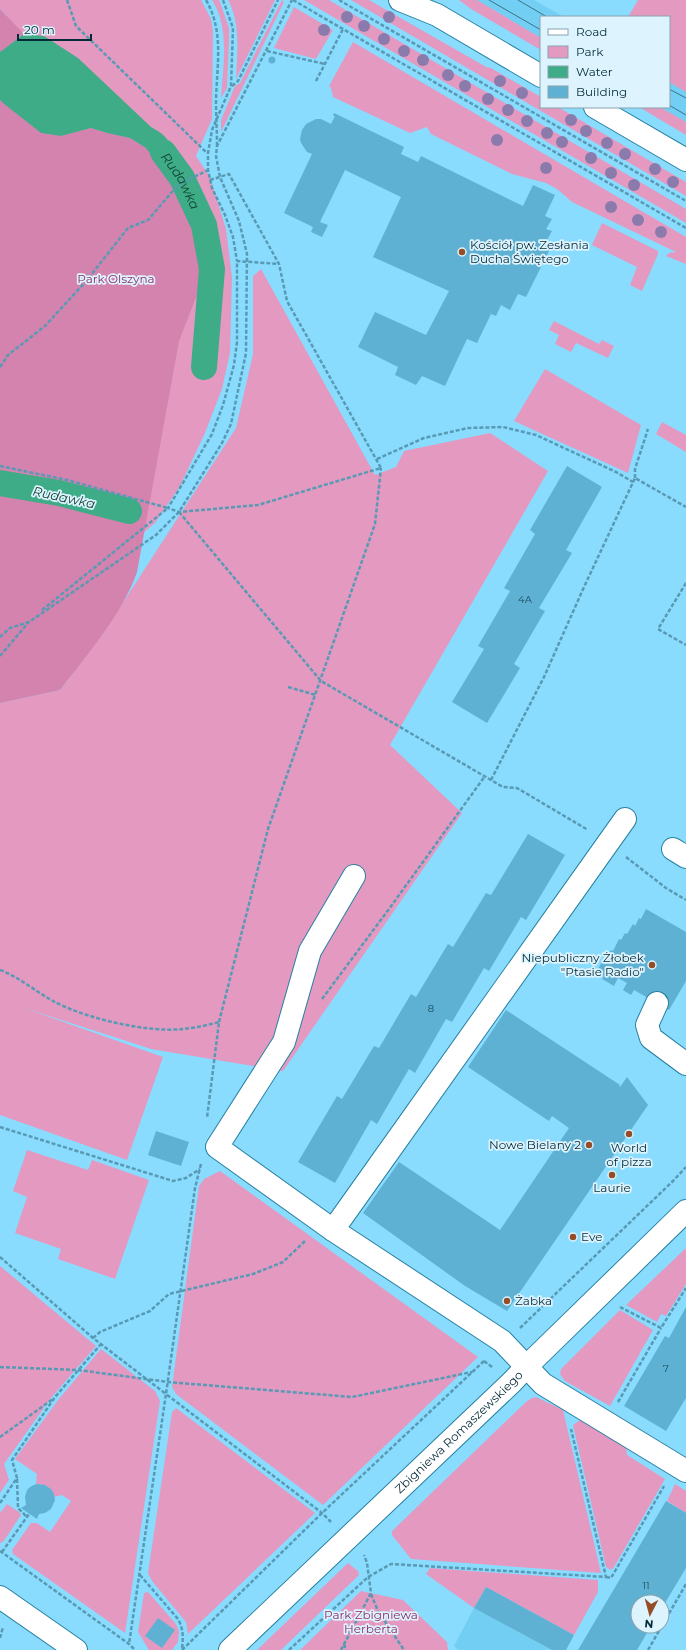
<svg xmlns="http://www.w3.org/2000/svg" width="686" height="1650" font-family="Montserrat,sans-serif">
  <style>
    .built { fill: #72cef3 }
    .green { fill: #e499c1 }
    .forest { fill: #d482ae }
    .water { fill: #3eac86 }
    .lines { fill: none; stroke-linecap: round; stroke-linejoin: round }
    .canal { stroke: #3eac86; stroke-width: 26 }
    .building { fill: #5eb1d2 }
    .minor-casing { stroke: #28809f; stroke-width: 24 }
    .major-casing { stroke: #28809f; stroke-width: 24 }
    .path { stroke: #589ab4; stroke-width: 2.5; stroke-dasharray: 4 2; stroke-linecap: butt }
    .minor { stroke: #fff; stroke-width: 22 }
    .major { stroke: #fff; stroke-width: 22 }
    .tram { stroke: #3b7388; stroke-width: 1 }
    .tree { fill: #8b7bac }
    .poi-dot { fill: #944d27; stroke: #ddf4fe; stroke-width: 1.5 }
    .labels { text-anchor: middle; stroke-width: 3.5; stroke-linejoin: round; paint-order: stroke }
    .number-label { font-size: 10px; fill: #1b4c5e }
    .poi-label { font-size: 12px; fill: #052a37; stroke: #ddf4fe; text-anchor: start }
    .park-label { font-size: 12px; fill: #8d2c68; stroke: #ddf4fe }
    .street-label { font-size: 12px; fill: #052a37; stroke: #ddf4fe }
    .water-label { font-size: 13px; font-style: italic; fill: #124131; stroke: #ddf4fe }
  </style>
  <rect width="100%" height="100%" fill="#89dcfe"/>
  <path class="built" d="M 477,0 L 534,0 L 564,17 L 541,17 L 541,38 Z
    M 669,82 L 686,92 L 686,122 L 660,107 L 669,107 Z
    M 474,1608 L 552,1650 L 458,1650 L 454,1646 Z"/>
  <path class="green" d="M 0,0 L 201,0 L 211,19 L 213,31 L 212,119 L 196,156 L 210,177 L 226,229 L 232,277 L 230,353 L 222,389 L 205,433 L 180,486 L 155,523 L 0,653 L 0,21 L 7,16 L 0,9 Z
    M 212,0 L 219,0 L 220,2 L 229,28 L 229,41 L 227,88 L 221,98 C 223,66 230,28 212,0 Z
    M 228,0 L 275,0 L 236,79 C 237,53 241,24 228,0 Z
    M 282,0 L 284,2 L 221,132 L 221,120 L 235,86 L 240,83 Z
    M 304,0 L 329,0 L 686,209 L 686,223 Z
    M 351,0 L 369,0 L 488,68 L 489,67 L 541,97 L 541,107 L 558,107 L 686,182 L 686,196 Z
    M 459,0 L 477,0 L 541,38 L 541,50 L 471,9 Z
    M 638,0 L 686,0 L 686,92 L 669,82 L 669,17 L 628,17 Z
    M 294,7 L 333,30 L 316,59 L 274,48 Z
    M 353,42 L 686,237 L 686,264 L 666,256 L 669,253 L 676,252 L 572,202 L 557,189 L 546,183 L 512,174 L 431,134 L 427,127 L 410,133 L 333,97 L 331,88 L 329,86 Z
    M 639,107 L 660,107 L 686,122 L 686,135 Z
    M 602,223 L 658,251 L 658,254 L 642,291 L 630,285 L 637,267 L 592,245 Z
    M 261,269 L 375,475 L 396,467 L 404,451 L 490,433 L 548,471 L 390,745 L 462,813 L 283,1071 L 151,1049 L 24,1008 L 163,1057 L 127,1160 L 0,1115 L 0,703 L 60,690 L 102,635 L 236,428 L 253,354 L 253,276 Z
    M 554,321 L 599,344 L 602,340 L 614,346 L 608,358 L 576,343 L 571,352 L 555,344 L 559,335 L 549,330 Z
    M 545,369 L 641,425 L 628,473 L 514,421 Z
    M 662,422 L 686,435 L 686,452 L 656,434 Z
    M 27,1150 L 88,1170 L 92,1160 L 149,1180 L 115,1279 L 58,1259 L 61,1249 L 15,1233 L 27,1197 L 13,1191 Z
    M 220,1171 L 478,1357 L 323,1505 L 176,1394 L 172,1387 L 199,1186 L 204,1179 Z
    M 686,1248 L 686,1284 L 666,1316 L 661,1314 L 657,1322 L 626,1305 Z
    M 0,1266 L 96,1346 L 51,1398 L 4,1464 L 9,1480 L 0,1493 Z
    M 620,1310 L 653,1330 L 610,1406 L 565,1381 L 560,1374 L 561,1369 Z
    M 101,1349 L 155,1391 L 160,1401 L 125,1633 L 13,1554 L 12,1550 L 31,1523 L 37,1523 L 50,1532 L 71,1501 L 62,1495 L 54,1497 C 52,1487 45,1484 36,1484 L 37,1474 L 15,1459 L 58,1400 Z
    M 536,1397 L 563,1410 L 601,1573 L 411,1559 L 392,1535 L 392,1531 L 527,1401 L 532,1398 Z
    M 176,1408 L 315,1513 L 188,1634 L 186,1622 L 152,1581 L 148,1573 L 172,1412 Z
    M 580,1420 L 626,1447 L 627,1455 L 665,1479 L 614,1567 L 611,1570 L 606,1567 L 573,1425 Z
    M 675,1484 L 686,1491 L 686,1513 L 667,1501 Z
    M 7,1504 L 19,1512 L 21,1515 L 3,1542 L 0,1543 L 0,1513 Z
    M 348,1563 L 358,1571 L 359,1575 L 281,1650 L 257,1650 Z
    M 430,1568 L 598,1580 L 598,1592 L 574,1635 L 486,1587 L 474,1608 L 426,1574 Z
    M 361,1591 L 403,1600 L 447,1642 L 448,1650 L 300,1650 Z
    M 148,1592 L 176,1624 L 179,1631 L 178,1642 L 172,1650 L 149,1650 L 138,1632 L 144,1593 Z"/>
  <path class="forest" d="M 0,9 L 24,34 L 0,52 Z
    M 0,100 L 41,133 L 61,136 L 91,128 L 107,133 L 130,138 L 146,148 L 154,159 L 180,183 L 196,221 L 205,251 L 202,282 L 179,341 L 137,572 C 123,613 87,655 60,690 L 0,703 Z"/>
  <path class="water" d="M 24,34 L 44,36 L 78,58 L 151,127 C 154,129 159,131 162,134 C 172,142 183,166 185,179 L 180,183 L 154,159 L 146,148 L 130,138 L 107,133 L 91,128 L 61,136 L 41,133 L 3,103 L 0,100 L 0,52 Z"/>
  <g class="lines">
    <g class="canal">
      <path id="s1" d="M 163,152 L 182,178 L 204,225 L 212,269 L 204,367"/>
      <path d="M 0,483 L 59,493 L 129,511"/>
    </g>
  </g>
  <path class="building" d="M268.5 60a3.5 3.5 0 1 1 7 0a3.5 3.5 0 1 1-7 0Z
    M 334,113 L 404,147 L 401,154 L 418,162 L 421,156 L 523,206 L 533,185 L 555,195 L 545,216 L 552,219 L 546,229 L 552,231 L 545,244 L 551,247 L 526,297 L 518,294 L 510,310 L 501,305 L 496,316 L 491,314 L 477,343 L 467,339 L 445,386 L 422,376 L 416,385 L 395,375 L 398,367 L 358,347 L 375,312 L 426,335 L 449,291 L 373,257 L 401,197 L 345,170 L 320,222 L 328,225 L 322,237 L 311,232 L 313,227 L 284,213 L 312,154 L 307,152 L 301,143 L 300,139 L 302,130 L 306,124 L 316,119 L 321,119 L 331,124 L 335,116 L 333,116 Z
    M 567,466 L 602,487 L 566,550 L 572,553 L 539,608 L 545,611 L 514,664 L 520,668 L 487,723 L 452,702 L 484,649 L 478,646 L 510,591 L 504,588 L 535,534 L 530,530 Z
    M 528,834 L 565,855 L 526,920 L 521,917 L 489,971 L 484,968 L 452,1022 L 446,1019 L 415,1073 L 409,1069 L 377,1124 L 371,1120 L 335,1183 L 298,1162 L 337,1096 L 342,1099 L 374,1046 L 379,1048 L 411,994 L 416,997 L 448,944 L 453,947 L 486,893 L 491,895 Z
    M 646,909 L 686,932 L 686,981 L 669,1010 L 634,990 L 631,995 L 623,990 L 627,983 L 618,978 L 614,986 L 602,979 L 604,976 L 596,972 L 605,957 L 606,958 L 611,950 L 613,951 L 619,939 L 621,940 L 625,933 L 627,934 L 633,924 L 635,926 L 639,918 L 641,919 Z
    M 506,1010 L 620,1085 L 619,1086 L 620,1087 L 627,1077 L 648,1105 L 507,1311 L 465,1286 L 363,1213 L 399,1162 L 500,1230 L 569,1128 L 552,1116 L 549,1121 L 468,1067 Z
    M 156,1131 L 189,1142 L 181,1166 L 148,1155 Z
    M 686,1307 L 686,1398 L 666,1431 L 624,1406 L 665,1336 L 669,1338 Z
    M 36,1484 L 45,1485 L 51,1489 L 54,1494 L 55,1500 L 51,1509 L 45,1513 L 39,1514 L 37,1519 L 21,1508 L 26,1505 L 25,1497 L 27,1490 L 30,1487 Z
    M 666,1501 L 686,1513 L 686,1568 L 662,1608 L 662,1602 L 638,1602 L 638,1626 L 651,1626 L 637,1650 L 578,1650 Z
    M 486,1587 L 574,1635 L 566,1650 L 552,1650 L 474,1608 Z
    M 158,1618 L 175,1630 L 162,1648 L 145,1636 Z"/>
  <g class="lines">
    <g class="minor-casing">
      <g id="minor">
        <path d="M 625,819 L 333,1230 L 502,1341 L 543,1384 L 686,1471"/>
        <path d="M 673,849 L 686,857"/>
        <path d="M 657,1003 L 647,1025 L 651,1038 L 686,1064"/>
        <path d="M 333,1230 L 217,1147 L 284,1042 L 310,951 L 354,876"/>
        <path d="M 0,1597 L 76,1650"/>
        <path id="s2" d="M 230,1650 L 512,1382 L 527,1366 L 686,1211"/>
      </g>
    </g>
    <g class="major-casing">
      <path id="major" d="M 400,0 L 437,15 L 541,76
        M 595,107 L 686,160"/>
    </g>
    <path class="path" d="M 67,0 L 76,26 L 207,153
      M 206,0 C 224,31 217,65 216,99 C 216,115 217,130 217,146
      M 223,0 L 233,28 L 231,86 L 212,130 L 208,153 L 208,170 L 212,188 L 225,215 L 233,237 L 237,261
      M 293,0 L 686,228
      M 339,0 L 686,201
      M 267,51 L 325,64
      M 316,81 L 343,29
      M 232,86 L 238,81 L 278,0
      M 210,180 L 229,174 L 279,264 L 287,301 L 381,468 L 258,505 L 179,512 L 168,508 L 212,434 L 223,405 L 234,365 L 237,342 L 237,261 L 279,264
      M 0,367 L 8,355 L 45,326 L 87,280 L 128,228 L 148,220 L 178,185 L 208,170
      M 377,459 L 424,438 L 468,428 L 503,427 L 536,435 L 616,472 L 633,482
      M 0,466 L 67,480 L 168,508
      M 635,478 L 635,469 L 648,429
      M 179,512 L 321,681 L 503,787 L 517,788 L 588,830
      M 686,583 L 658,629 L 686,645
      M 42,610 L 168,508
      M 0,637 L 10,628 L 29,622 L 156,535 L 179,512 L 222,443 L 231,424 L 246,353 L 247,254 L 239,221 L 220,177 L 216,156 L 217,146 L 292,0
      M 0,656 L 28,623
      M 288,687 L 316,695
      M 491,780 L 544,677 L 584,587 L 635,478 L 686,507
      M 626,857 L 666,888 L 686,900
      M 0,970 C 19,977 35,991 53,1001 C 84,1018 147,1033 183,1029 C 195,1028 208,1025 219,1022 L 207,1118
      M 322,999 L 389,909 L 485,776
      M 219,1022 L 268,829 L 375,524 L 381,468
      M 0,1127 L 173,1181 L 186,1178 L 200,1169
      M 201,1164 L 195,1188 L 166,1394 L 322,1513 L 331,1522
      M 0,1257 L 93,1338 L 166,1394 L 129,1644
      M 620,1307 L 661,1328 L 686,1288
      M 520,1328 L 673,1181 L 686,1167
      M 93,1338 L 100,1332 L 150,1311 L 169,1294 L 253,1274 L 283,1262 L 306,1240
      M 484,1361 L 492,1367
      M 0,1367 L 78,1370 L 168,1382 L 352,1397 L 472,1372
      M 618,1402 L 661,1328
      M 0,1437 L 53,1399
      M 17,1479 L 18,1508 L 27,1517
      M 0,1503 L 17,1478 L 12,1460 L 55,1397 L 101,1344
      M 0,1551 L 129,1644 L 135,1650
      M 2,1552 L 29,1514
      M 140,1575 L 178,1619 C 184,1630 183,1638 182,1650
      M 606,1577 L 611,1578 L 664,1486
      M 371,1594 L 378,1611 L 404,1650
      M 0,1638 L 3,1627
      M 344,1644 L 346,1650
      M 182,1650 L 322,1513 L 484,1361
      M 289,1650 L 368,1577 L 391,1564 L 606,1577 L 571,1429
      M 341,1650 L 371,1593 L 367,1563 L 364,1555
      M 648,1650 L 686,1584"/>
    <use href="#minor" class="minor"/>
    <use href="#major" class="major"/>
    <path class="tram" d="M 489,0 L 541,30
      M 518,0 L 547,17
      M 669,89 L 686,98
      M 669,105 L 686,115"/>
  </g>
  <g class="tree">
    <circle cx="347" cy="17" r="6"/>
    <circle cx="389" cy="17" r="6"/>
    <circle cx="364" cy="26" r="6"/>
    <circle cx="324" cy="30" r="6"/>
    <circle cx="384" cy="39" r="6"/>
    <circle cx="404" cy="51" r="6"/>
    <circle cx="423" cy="60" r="6"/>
    <circle cx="448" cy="75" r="6"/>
    <circle cx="500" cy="81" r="6"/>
    <circle cx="465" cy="86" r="6"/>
    <circle cx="522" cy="93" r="6"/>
    <circle cx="488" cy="99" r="6"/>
    <circle cx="508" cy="110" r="6"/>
    <circle cx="571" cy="120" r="6"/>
    <circle cx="527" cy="121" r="6"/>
    <circle cx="586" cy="131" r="6"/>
    <circle cx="547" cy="133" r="6"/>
    <circle cx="497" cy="140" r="6"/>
    <circle cx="562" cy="142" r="6"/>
    <circle cx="607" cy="143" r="6"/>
    <circle cx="625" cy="154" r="6"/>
    <circle cx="591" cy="158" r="6"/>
    <circle cx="546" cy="168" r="6"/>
    <circle cx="655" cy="169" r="6"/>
    <circle cx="611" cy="173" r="6"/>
    <circle cx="673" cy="182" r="6"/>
    <circle cx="634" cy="185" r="6"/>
    <circle cx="611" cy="207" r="6"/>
    <circle cx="638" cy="220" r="6"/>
    <circle cx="661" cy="232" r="6"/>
  </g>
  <g class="poi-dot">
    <circle cx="462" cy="252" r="4"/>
    <circle cx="652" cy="965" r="4"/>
    <circle cx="629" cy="1134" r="4"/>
    <circle cx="589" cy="1145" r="4"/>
    <circle cx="612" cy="1175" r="4"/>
    <circle cx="573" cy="1237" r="4"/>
    <circle cx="507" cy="1301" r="4"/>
  </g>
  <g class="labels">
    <g class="number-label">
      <text x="525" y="603">4A</text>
      <text x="431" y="1012">8</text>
      <text x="666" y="1372">7</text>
      <text x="646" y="1589">11</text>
    </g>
    <g class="poi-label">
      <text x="470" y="249">Kościół pw. Zesłania<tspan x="470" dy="14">Ducha Świętego</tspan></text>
      <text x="644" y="962" text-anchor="end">Niepubliczny Żłobek<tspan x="644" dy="14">"Ptasie Radio"</tspan></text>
      <text x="581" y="1149" text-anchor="end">Nowe Bielany 2</text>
      <text x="629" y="1152" text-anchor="middle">World<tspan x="629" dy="14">of pizza</tspan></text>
      <text x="612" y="1192" text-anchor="middle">Laurie</text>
      <text x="581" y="1241">Eve</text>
      <text x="515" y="1305">Żabka</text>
    </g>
    <g class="park-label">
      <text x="116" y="283">Park Olszyna</text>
      <text x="371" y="1619">Park Zbigniewa<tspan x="371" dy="14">Herberta</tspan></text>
    </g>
    <g class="street-label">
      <text dy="4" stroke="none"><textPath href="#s2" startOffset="316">Zbigniewa Romaszewskiego</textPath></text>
    </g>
    <g class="water-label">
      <text dy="5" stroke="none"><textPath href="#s1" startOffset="34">Rudawka</textPath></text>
      <text transform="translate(64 497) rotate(12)" y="5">Rudawka</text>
    </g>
  </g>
  <rect x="540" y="16" width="130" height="92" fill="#ddf4fe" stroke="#87a3ae"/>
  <rect x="548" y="29" width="20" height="6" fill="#ffffff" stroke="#87a3ae"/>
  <text x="576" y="36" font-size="12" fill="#052a37">Road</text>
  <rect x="548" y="46" width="20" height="12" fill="#e499c1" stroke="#87a3ae"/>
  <text x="576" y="56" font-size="12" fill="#052a37">Park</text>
  <rect x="548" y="66" width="20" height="12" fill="#3eac86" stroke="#87a3ae"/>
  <text x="576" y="76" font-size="12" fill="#052a37">Water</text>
  <rect x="548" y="86" width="20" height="12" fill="#5eb1d2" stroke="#87a3ae"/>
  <text x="576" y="96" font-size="12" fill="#052a37">Building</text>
  <g transform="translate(650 1614) rotate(186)"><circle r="19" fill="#ddf4fe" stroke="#87a3ae"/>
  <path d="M0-3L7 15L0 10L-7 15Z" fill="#944d27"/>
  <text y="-6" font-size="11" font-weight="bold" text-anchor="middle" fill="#052a37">N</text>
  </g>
  <path d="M18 34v6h73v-6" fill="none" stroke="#052a37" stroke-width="2"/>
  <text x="24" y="34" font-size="12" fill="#052a37" stroke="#ddf4fe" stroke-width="3" paint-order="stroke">20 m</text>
</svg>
